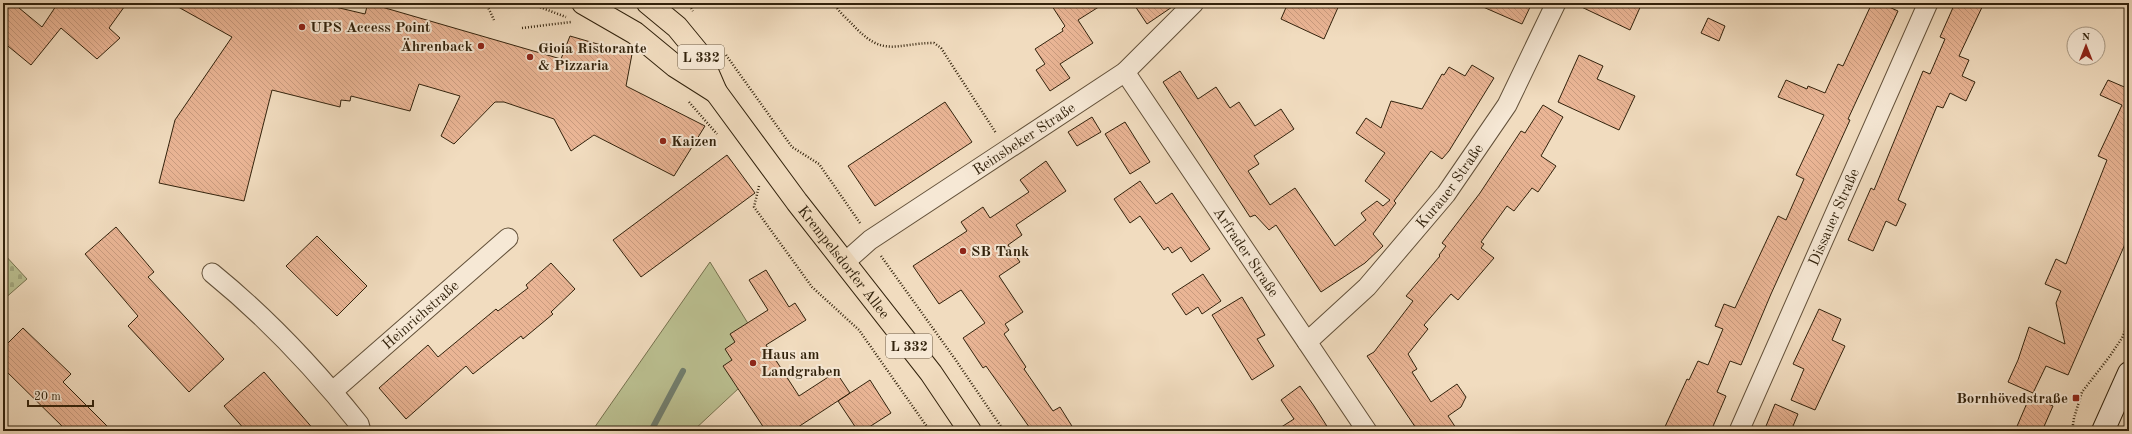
<svg xmlns="http://www.w3.org/2000/svg" width="2132" height="434" font-family="'Old Standard TT',serif">
  <style>
    .grass { fill: #bbc091; stroke: #76714e }
    .cemetery { fill: url(#cemetery-stones); stroke: #76714e }
    .lines { fill: none; stroke-linecap: round; stroke-linejoin: round }
    .stream { stroke: #717e6e; stroke-width: 6 }
    .building { fill: url(#building-back-hatch); stroke: #32220c }
    .street-casing { stroke: #625039; stroke-width: 21 }
    .secondary-casing { stroke: #32220c; stroke-width: 24 }
    .primary-casing { stroke: #32220c; stroke-width: 24 }
    .path { stroke: #32220c; stroke-width: 2.5; stroke-dasharray: 1 2; stroke-linecap: butt }
    .street { stroke: #f6e8d5; stroke-width: 19 }
    .secondary { stroke: #f6e8d5; stroke-width: 22 }
    .primary { stroke: #f1dcbf; stroke-width: 22 }
    .poi-dot { fill: #8f2418; stroke: #f6e8d5; stroke-width: 1.5 }
    .labels { text-anchor: middle; stroke-width: 4; stroke-linejoin: round; paint-order: stroke }
    .shield { fill: #f6e8d5; stroke: #6d5d48; stroke-width: 1 }
    .shield-label { font-size: 14px; font-weight: bold; fill: #32220c }
    .poi-label { font-size: 15px; font-weight: bold; fill: #32220c; stroke: #f6e8d5; text-anchor: start }
    .street-label { font-size: 15px; fill: #32220c; stroke: #f6e8d5 }
  </style>
  <defs>
    <pattern id="cemetery-stones" width="16" height="16" patternUnits="userSpaceOnUse"><rect width="16" height="16" fill="#bbc091"/><path d="M2 7V4a2 2 0 0 1 4 0v3zM10 15v-3a2 2 0 0 1 4 0v3z" fill="#a1a57c"/></pattern>
    <pattern id="building-back-hatch" width="6" height="6" patternUnits="userSpaceOnUse"><rect width="6" height="6" fill="#eab595"/><path d="M-1 5l2 2M0 0l6 6M5-1l2 2" fill="none" stroke="#c99b7f"/></pattern>
  </defs>
  <rect width="100%" height="100%" fill="#f1dcbf"/>
  <filter id="stains"><feTurbulence type="fractalNoise" baseFrequency=".005" numOctaves="4"/><feColorMatrix values="0 0 0 0 .2 0 0 0 0 .09 0 0 0 0 .02 0 0 0 .5 -.17"/></filter>
  <radialGradient id="worn" r=".72"><stop offset=".6" stop-color="#630" stop-opacity="0"/><stop offset="1" stop-color="#630" stop-opacity=".3"/></radialGradient>
  <path class="grass" d="M 710,262 L 770,359 L 693,431 L 592,431 Z"/>
  <path class="cemetery" d="M 3,253 L 27,279 L 3,300 Z"/>
  <g class="lines">
    <path class="stream" d="M 651,431 L 683,371"/>
  </g>
  <path class="building" d="M 10,3 L 13,3 L 42,27 L 58,3 L 127,3 L 109,28 L 120,38 L 97,59 L 61,28 L 31,65 L 3,42 L 3,11 Z
    M 171,3 L 328,3 L 331,6 L 365,14 L 368,3 L 561,59 L 570,36 L 632,54 L 626,86 L 705,126 L 674,176 L 594,135 L 571,151 L 554,119 L 504,102 L 495,102 L 454,144 L 441,136 L 460,96 L 419,84 L 410,111 L 351,96 L 350,101 L 341,100 L 340,107 L 272,90 L 244,201 L 159,183 L 175,120 L 232,37 Z
    M 1050,3 L 1105,3 L 1078,20 L 1093,43 L 1060,64 L 1070,78 L 1050,91 L 1036,70 L 1045,64 L 1035,49 L 1063,31 L 1062,29 L 1065,26 Z
    M 1133,3 L 1178,3 L 1147,24 Z
    M 1288,3 L 1340,3 L 1324,39 L 1281,19 Z
    M 1474,3 L 1532,3 L 1522,24 Z
    M 1573,3 L 1642,3 L 1630,30 Z
    M 1872,3 L 1880,3 L 1898,11 L 1848,119 L 1850,120 L 1771,294 L 1741,365 L 1730,361 L 1717,392 L 1726,396 L 1711,431 L 1663,431 L 1687,379 L 1689,380 L 1698,361 L 1708,365 L 1723,329 L 1715,326 L 1724,304 L 1735,308 L 1778,216 L 1786,220 L 1804,179 L 1796,175 L 1824,115 L 1778,97 L 1786,80 L 1807,89 L 1808,86 L 1825,93 L 1838,64 L 1843,66 Z
    M 1955,3 L 1984,3 L 1959,56 L 1969,60 L 1962,76 L 1975,82 L 1966,101 L 1950,93 L 1943,108 L 1937,106 L 1898,200 L 1906,204 L 1896,226 L 1886,221 L 1873,251 L 1848,240 L 1871,188 L 1874,190 L 1923,71 L 1930,74 L 1945,39 L 1940,37 Z
    M 1708,18 L 1725,26 L 1719,41 L 1701,33 Z
    M 1579,55 L 1603,66 L 1597,79 L 1635,96 L 1619,130 L 1558,102 Z
    M 1472,65 L 1494,78 L 1449,151 L 1442,159 L 1431,151 L 1394,201 L 1396,203 L 1373,234 L 1383,246 L 1365,263 L 1321,292 L 1276,225 L 1269,230 L 1255,215 L 1250,217 L 1163,82 L 1180,71 L 1198,99 L 1216,87 L 1230,108 L 1239,102 L 1255,126 L 1281,109 L 1294,129 L 1254,156 L 1259,164 L 1248,171 L 1270,205 L 1295,188 L 1335,246 L 1366,220 L 1361,213 L 1377,201 L 1383,206 L 1390,200 L 1365,181 L 1385,153 L 1356,133 L 1366,118 L 1381,128 L 1391,101 L 1422,109 L 1442,74 L 1444,75 L 1449,67 L 1465,76 Z
    M 2108,80 L 2129,89 L 2129,235 L 2068,375 L 2046,366 L 2033,393 L 2008,382 L 2018,360 L 2029,327 L 2065,344 L 2056,303 L 2061,291 L 2045,284 L 2056,259 L 2066,264 L 2107,160 L 2098,156 L 2122,105 L 2100,95 Z
    M 945,102 L 972,142 L 875,206 L 848,166 Z
    M 1543,105 L 1563,117 L 1541,156 L 1556,166 L 1538,192 L 1532,188 L 1514,211 L 1507,206 L 1481,242 L 1484,244 L 1481,248 L 1494,258 L 1458,300 L 1451,294 L 1424,325 L 1428,329 L 1408,354 L 1417,369 L 1412,372 L 1431,402 L 1457,384 L 1466,397 L 1461,407 L 1448,416 L 1458,431 L 1418,431 L 1367,356 L 1374,352 L 1413,301 L 1406,296 L 1440,256 L 1439,255 L 1446,246 L 1442,243 L 1480,193 L 1521,131 L 1525,133 Z
    M 1092,117 L 1101,132 L 1077,146 L 1068,132 Z
    M 1125,122 L 1150,162 L 1130,174 L 1105,134 Z
    M 727,155 L 755,193 L 641,277 L 613,240 Z
    M 1046,161 L 1066,191 L 1016,225 L 1022,235 L 1008,245 L 1020,262 L 999,276 L 1023,312 L 1005,324 L 1009,330 L 1004,334 L 1026,367 L 1024,369 L 1053,411 L 1060,407 L 1075,431 L 1032,431 L 986,366 L 983,368 L 963,338 L 985,323 L 961,290 L 939,304 L 913,266 L 967,231 L 961,222 L 983,207 L 990,218 L 1029,192 L 1020,180 Z
    M 1140,181 L 1156,204 L 1172,193 L 1210,249 L 1191,262 L 1181,247 L 1172,253 L 1168,247 L 1164,250 L 1140,216 L 1130,223 L 1114,199 Z
    M 116,227 L 154,272 L 148,277 L 224,359 L 189,392 L 128,326 L 138,316 L 85,254 Z
    M 317,236 L 367,286 L 337,316 L 286,266 Z
    M 551,263 L 575,289 L 551,312 L 553,314 L 523,339 L 521,336 L 473,374 L 466,366 L 406,419 L 379,388 L 428,345 L 438,357 L 496,309 L 498,311 L 528,288 L 526,285 Z
    M 766,270 L 789,307 L 795,303 L 806,320 L 766,345 L 799,396 L 836,372 L 850,393 L 792,431 L 766,431 L 723,366 L 732,360 L 725,349 L 735,342 L 730,334 L 768,310 L 749,280 Z
    M 1203,274 L 1221,301 L 1202,314 L 1198,307 L 1186,315 L 1172,294 Z
    M 1242,297 L 1265,335 L 1257,339 L 1274,366 L 1252,380 L 1212,315 Z
    M 1819,309 L 1841,319 L 1832,340 L 1845,346 L 1815,410 L 1791,400 L 1804,369 L 1793,364 Z
    M 23,328 L 71,374 L 63,382 L 112,431 L 67,431 L 3,368 L 3,348 Z
    M 264,372 L 315,431 L 246,431 L 224,406 Z
    M 870,380 L 891,413 L 863,431 L 858,431 L 838,401 Z
    M 1300,386 L 1314,406 L 1330,431 L 1275,431 L 1294,419 L 1281,400 Z
    M 2030,396 L 2053,406 L 2042,431 L 2015,431 Z
    M 1775,404 L 1798,414 L 1791,431 L 1764,431 Z"/>
  <g class="lines">
    <g class="street-casing">
      <g id="street">
        <path id="s1" d="M 1125,72 L 1367,431"/>
        <path id="s2" d="M 844,263 L 870,240 L 1125,72 L 1194,3"/>
        <path d="M 212,273 C 266,317 316,370 359,424 L 361,431"/>
        <path id="s3" d="M 1307,342 L 1367,287 L 1446,194 L 1507,105 L 1556,3"/>
        <path id="s4" d="M 333,391 L 508,238"/>
        <path id="s5" d="M 1739,431 L 1928,3"/>
      </g>
    </g>
    <g class="secondary-casing">
      <path id="secondary" d="M 2103,431 L 2129,373"/>
    </g>
    <g class="primary-casing">
      <g id="primary">
        <path d="M 583,3 L 635,33 L 675,66 L 716,92"/>
        <path id="s6" d="M 648,3 L 677,27 L 700,55 L 716,92 L 797,202 L 931,373 L 970,431"/>
      </g>
    </g>
    <path class="path" d="M 486,3 L 494,20
      M 529,3 L 566,17
      M 688,3 L 693,11
      M 834,3 C 838,11 846,18 852,24 C 884,59 895,43 934,43 L 941,48 L 996,133
      M 522,28 L 571,22
      M 726,55 L 792,147 L 819,164 L 860,223
      M 689,102 L 717,134
      M 759,186 L 754,207 L 812,287 L 859,330 L 930,431
      M 881,256 L 955,359 L 1004,431
      M 2072,431 L 2074,418 L 2082,392 L 2110,356 L 2122,338 L 2129,322"/>
    <use href="#street" class="street"/>
    <use href="#secondary" class="secondary"/>
    <use href="#primary" class="primary"/>
  </g>
  <g class="poi-dot">
    <circle cx="302" cy="27" r="4"/>
    <circle cx="481" cy="46" r="4"/>
    <circle cx="530" cy="57" r="4"/>
    <circle cx="663" cy="141" r="4"/>
    <circle cx="963" cy="251" r="4"/>
    <circle cx="753" cy="363" r="4"/>
    <rect x="2072" y="394" width="8" height="8" rx="2"/>
  </g>
  <g class="labels">
    <g class="shield">
      <rect x="678" y="45" width="46" height="24" rx="3"/>
      <rect x="886" y="334" width="46" height="24" rx="3"/>
    </g>
    <g class="shield-label">
      <text x="701" y="62">L 332</text>
      <text x="909" y="351">L 332</text>
    </g>
    <g class="poi-label">
      <text x="310" y="32">UPS Access Point</text>
      <text x="473" y="51" text-anchor="end">Ährenback</text>
      <text x="538" y="53">Gioia Ristorante<tspan x="538" dy="17">&amp; Pizzaria</tspan></text>
      <text x="671" y="146">Kaizen</text>
      <text x="971" y="256">SB Tank</text>
      <text x="761" y="359">Haus am<tspan x="761" dy="17">Landgraben</tspan></text>
      <text x="2068" y="403" text-anchor="end">Bornhövedstraße</text>
    </g>
    <g class="street-label">
      <text dy="5" stroke="none"><textPath href="#s2" startOffset="219">Reinsbeker Straße</textPath></text>
      <text dy="5" stroke="none"><textPath href="#s3" startOffset="212">Kurauer Straße</textPath></text>
      <text dy="5" stroke="none"><textPath href="#s5" startOffset="234">Dissauer Straße</textPath></text>
      <text dy="5" stroke="none"><textPath href="#s1" startOffset="217">Arfrader Straße</textPath></text>
      <text dy="5" stroke="none"><textPath href="#s6" startOffset="327">Krempelsdorfer Allee</textPath></text>
      <text dy="5" stroke="none"><textPath href="#s4" startOffset="116">Heinrichstraße</textPath></text>
    </g>
  </g>
  <rect width="2132" height="434" fill="none" stroke="#f1dcbf" stroke-width="16"/>
  <rect x="4" y="4" width="2124" height="426" fill="none" stroke="#32220c" stroke-width="2"/>
  <rect x="8" y="8" width="2116" height="418" fill="none" stroke="#32220c"/>
  <g transform="translate(2086 46)"><circle r="19" fill="#f6e8d5" stroke="#a89985"/>
  <path d="M0-3L7 15L0 10L-7 15Z" fill="#8f2418"/>
  <text y="-6" font-size="11" font-weight="bold" text-anchor="middle" fill="#32220c">N</text>
  </g>
  <path d="M28 400v6h65v-6" fill="none" stroke="#32220c" stroke-width="2"/>
  <text x="34" y="400" font-size="12" fill="#32220c" stroke="#f6e8d5" stroke-width="3" paint-order="stroke">20 m</text>
  <rect width="100%" height="100%" filter="url(#stains)"/>
  <rect width="100%" height="100%" fill="url(#worn)"/>
</svg>
